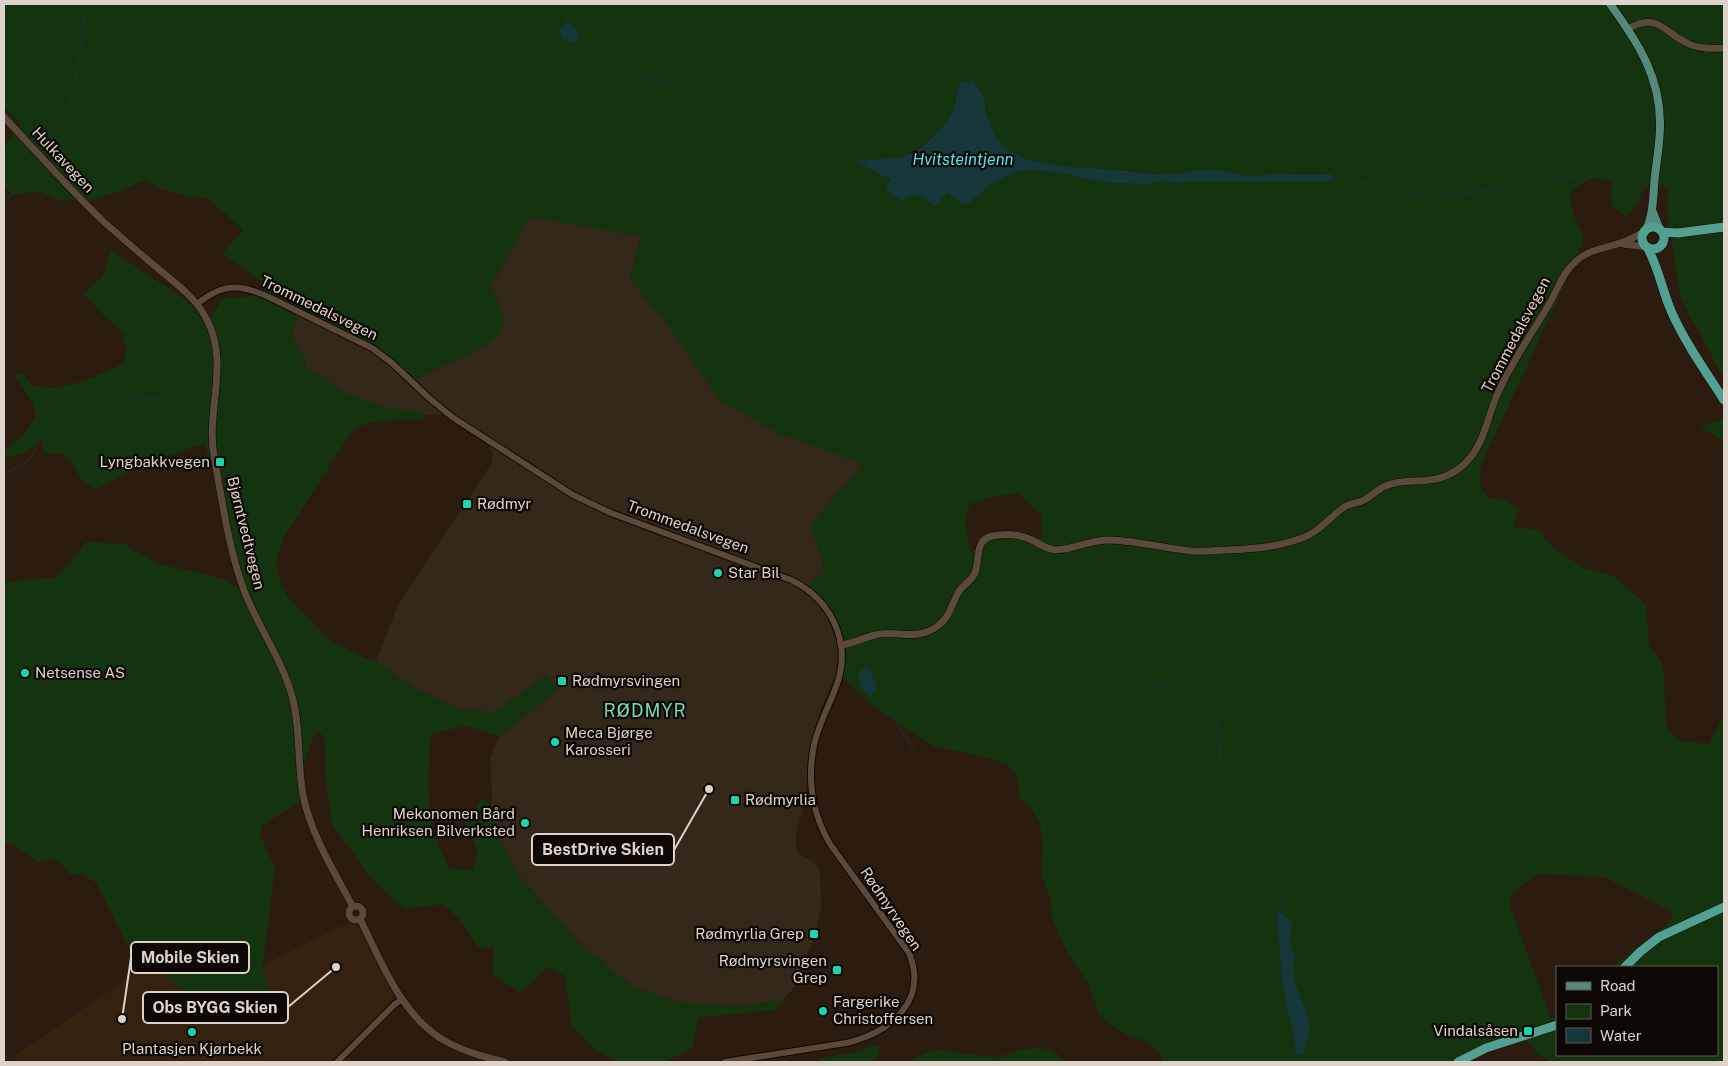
<svg xmlns="http://www.w3.org/2000/svg" width="1728" height="1066" font-family="'Public Sans',sans-serif">
  <style>
    .built { fill: #34210e }
    .industrial { fill: #33281a }
    .green { fill: #14330f; fill-rule: evenodd }
    .water { fill: #153739 }
    .lines { fill: none; stroke-linecap: round; stroke-linejoin: round }
    .stream { stroke: #153739; stroke-width: 1 }
    .tertiary-casing { stroke: #130600; stroke-width: 8 }
    .secondary-casing { stroke: #130600; stroke-width: 8 }
    .primary-casing { stroke: #130600; stroke-width: 9 }
    .trunk-casing { stroke: #130600; stroke-width: 10 }
    .tertiary { stroke: #5b4a3b; stroke-width: 6 }
    .secondary { stroke: #5b4a3b; stroke-width: 7 }
    .primary { stroke: #548a7c; stroke-width: 8 }
    .trunk { stroke: #52a092; stroke-width: 9 }
    .poi-dot { fill: #1ad5b2; stroke: #0e0804; stroke-width: 2 }
    .labels { text-anchor: middle; stroke-width: 4.5; stroke-linejoin: round; paint-order: stroke }
    .street-label { font-size: 15px; fill: #ddd3ca; stroke: #0e0804 }
    .poi-label { font-size: 15px; fill: #ddd3ca; stroke: #0e0804; text-anchor: start }
    .water-label { font-size: 16px; font-style: italic; fill: #49e7f1; stroke: #0e0804 }
    .quarter-label { font-size: 18px; letter-spacing: 1px; fill: #76d8be; stroke: #0e0804 }
    .leader { fill: none; stroke: #ddd3ca; stroke-width: 2 }
    .callout-dot { fill: #ddd3ca; stroke: #0e0804; stroke-width: 2 }
    .callout { fill: #0e0804; stroke: #ddd3ca; stroke-width: 2 }
    .callout-label { font-size: 16px; text-anchor: middle; font-weight: bold; fill: #ddd3ca }
  </style>
  <rect width="100%" height="100%" fill="#2b1c0f"/>
  <path class="built" d="M 352,923 L 362,930 L 394,990 L 392,1002 L 341,1055 L 358,1062 L 17,1062 L 14,1056 L 140,970 L 161,970 L 181,991 L 191,991 L 237,999 L 270,1016 L 270,999 L 263,965 L 341,926 Z"/>
  <path class="industrial" d="M 530,217 L 641,236 L 630,279 L 667,324 L 779,434 L 863,463 L 811,525 L 825,571 L 823,606 L 839,647 L 837,672 L 820,711 L 809,760 L 806,795 L 795,839 L 798,853 L 815,863 L 820,872 L 821,908 L 815,935 L 807,956 L 814,959 L 802,978 L 783,1000 L 734,1007 L 677,1002 L 631,986 L 605,965 L 606,962 L 589,954 L 516,872 L 513,862 L 502,845 L 498,833 L 491,806 L 492,797 L 490,758 L 499,737 L 557,690 L 547,675 L 493,713 L 456,707 L 419,691 L 376,661 L 398,605 L 491,464 L 493,454 L 487,443 L 443,414 L 425,415 L 414,411 L 390,409 L 343,393 L 320,375 L 308,370 L 300,350 L 292,339 L 293,327 L 302,309 L 366,341 L 416,379 L 480,348 L 503,318 L 491,286 Z"/>
  <path class="green" d="M 4,4 L 1724,4 L 1724,379 L 1681,299 L 1668,220 L 1667,186 L 1644,187 L 1638,204 L 1626,217 L 1612,205 L 1611,182 C 1592,174 1583,181 1569,194 L 1574,216 L 1584,238 L 1573,267 L 1481,465 L 1480,487 L 1489,499 L 1502,499 L 1519,509 L 1513,526 L 1526,529 L 1538,529 L 1551,546 L 1584,568 L 1612,575 L 1646,604 L 1649,645 L 1663,664 L 1667,730 L 1681,741 L 1709,744 L 1724,714 L 1724,1062 L 1552,1062 L 1538,1054 L 1529,1042 C 1505,1042 1485,1052 1464,1062 L 1161,1062 L 1162,1059 L 1157,1050 L 1147,1042 L 1125,1034 L 1104,1020 L 1098,1012 L 1088,983 L 1068,954 L 1052,918 L 1052,904 L 1041,873 L 1043,849 L 1040,824 L 1032,809 L 1020,798 L 1016,774 L 1008,765 L 989,758 L 933,746 L 876,708 L 837,672 L 839,647 L 823,606 L 805,590 L 825,571 L 811,525 L 863,463 L 779,434 L 721,402 L 667,324 L 630,279 L 641,236 L 530,217 L 491,286 C 496,298 508,317 502,330 C 495,347 434,368 416,379 L 366,341 L 302,310 L 293,327 L 292,339 L 300,350 L 308,370 L 320,375 L 344,393 L 390,409 L 414,411 L 425,415 L 424,419 L 420,420 C 397,420 367,417 350,434 L 284,537 L 276,561 L 281,585 L 288,597 L 329,640 L 365,658 L 376,661 L 419,691 L 456,707 L 493,713 L 547,675 L 558,690 L 499,737 L 466,726 L 431,734 C 428,768 426,803 435,836 C 438,847 445,858 449,868 L 473,871 L 478,852 L 466,825 L 482,798 L 491,806 L 498,833 L 502,845 L 513,862 L 516,872 L 589,954 L 606,962 L 605,965 L 631,986 L 677,1002 L 734,1007 L 786,1000 L 775,1010 L 701,1017 L 698,1021 L 692,1048 L 688,1051 L 665,1062 L 619,1062 L 595,1050 L 572,1026 L 565,976 L 548,967 L 520,993 L 493,974 L 493,945 L 485,948 L 477,946 L 461,921 L 443,904 L 404,909 L 372,879 L 333,826 L 326,786 L 324,736 L 318,732 L 314,735 L 300,773 L 301,801 L 261,826 L 260,836 L 275,867 L 263,965 L 270,999 L 271,1016 L 237,999 L 191,991 L 181,991 L 161,970 L 140,970 L 96,883 L 83,874 L 69,874 L 61,863 L 50,859 L 40,863 L 14,845 L 4,842 L 4,582 L 12,583 L 20,580 L 55,578 L 80,551 L 85,542 L 125,544 L 136,552 L 159,564 L 215,577 L 228,581 L 239,589 L 238,576 L 205,444 C 167,455 130,470 96,490 L 81,479 L 72,463 L 62,453 L 44,454 L 41,437 C 31,452 22,457 4,456 L 4,452 L 25,433 L 36,416 L 33,404 L 16,377 L 17,372 L 24,375 L 32,385 C 38,386 45,388 51,388 C 71,387 106,373 123,363 L 127,346 L 123,340 L 124,332 L 107,319 L 83,293 L 102,278 L 111,250 L 186,300 L 208,321 L 223,298 C 236,297 254,299 264,291 L 261,281 L 222,254 L 243,230 L 208,198 L 186,196 L 162,189 L 145,180 L 119,192 L 90,200 L 60,200 L 38,191 L 12,195 L 4,185 L 5,146 L 20,124 L 4,107 ZM 956,94 L 985,99 C 985,116 992,138 1006,149 C 1034,171 1095,168 1129,170 C 1145,172 1161,176 1178,174 C 1184,173 1190,171 1197,170 C 1203,169 1209,170 1216,170 C 1226,170 1235,175 1245,176 C 1274,178 1304,169 1333,175 L 1331,181 L 1188,181 L 1178,184 L 1163,180 L 1148,184 L 1110,183 L 1083,178 L 1065,173 L 1033,170 L 1017,171 L 990,185 L 968,204 L 962,204 L 947,193 L 935,207 L 924,197 L 885,190 L 891,180 L 859,162 C 872,158 885,161 898,158 C 914,154 949,125 954,110 C 955,105 955,99 956,94 ZM 1018,493 L 1041,515 L 1042,539 L 1023,536 L 987,536 L 971,553 L 965,522 L 970,504 L 997,496 ZM 1541,874 L 1604,877 L 1671,911 L 1673,917 L 1665,926 L 1631,951 L 1615,967 L 1717,967 L 1717,1055 L 1557,1055 L 1557,1018 L 1551,1019 L 1509,903 C 1512,889 1530,879 1541,874 ZM 1279,911 L 1284,916 L 1292,931 L 1290,936 L 1291,946 L 1295,955 L 1293,964 L 1296,984 L 1309,1020 L 1309,1034 L 1303,1054 L 1296,1054 L 1292,1026 L 1286,1005 L 1282,980 L 1277,917 Z
    M 1724,417 L 1724,441 L 1699,426 L 1716,422 Z
    M 875,1045 L 878,1046 L 880,1052 L 873,1062 L 815,1062 L 822,1058 L 858,1052 Z
    M 1025,1049 C 1045,1049 1052,1045 1065,1062 L 905,1062 L 929,1052 L 940,1050 L 965,1054 L 997,1057 Z"/>
  <path class="water" d="M 567,22 L 576,28 L 579,37 L 573,44 L 562,38 L 560,29 Z
    M 973,80 L 985,99 L 985,111 L 996,138 L 1006,149 L 1021,157 L 1037,162 L 1059,166 L 1131,171 L 1152,174 L 1178,174 L 1197,170 L 1219,170 L 1245,176 L 1284,174 L 1333,174 L 1331,181 L 1188,181 L 1178,184 L 1163,180 L 1148,184 L 1110,183 L 1083,178 L 1065,173 L 1033,170 L 1017,171 L 990,185 L 968,204 L 962,204 L 947,193 L 935,207 L 924,197 L 908,195 L 902,201 L 885,189 L 891,180 L 858,162 C 871,158 883,160 896,158 C 918,155 941,131 952,113 C 955,108 957,91 960,83 Z
    M 865,667 L 870,669 L 877,688 L 870,698 L 860,685 L 858,674 Z
    M 1279,911 L 1292,923 L 1292,931 L 1290,936 L 1291,946 L 1295,955 L 1293,964 L 1296,984 L 1309,1020 L 1309,1034 L 1303,1054 L 1296,1054 L 1292,1026 L 1286,1005 L 1282,980 L 1277,917 Z"/>
  <g class="lines">
    <path class="stream" d="M 567,22 L 567,16 L 572,4
      M 573,44 L 578,52 L 679,88 L 693,99 L 719,109 L 787,127 L 817,139 L 858,162
      M 38,150 L 68,116 L 81,47 L 84,16
      M 1332,177 L 1374,185 L 1428,198 L 1521,186 L 1562,176 L 1578,177
      M 4,202 L 11,194 L 34,155
      M 1710,248 L 1719,257 L 1724,260
      M 4,475 L 31,458 L 39,442 L 51,427 L 95,400 L 99,401 L 117,395 L 142,399 L 167,398 L 197,377
      M 1105,664 L 1145,681 L 1164,686 L 1211,709 L 1217,721 L 1220,756 L 1230,782 L 1242,808 L 1260,840 L 1272,881 L 1282,900 L 1284,916
      M 870,698 L 893,717 L 915,752
      M 1295,1062 L 1296,1055"/>
    <g class="tertiary-casing">
      <path id="tertiary" d="M 197,304 C 224,282 241,284 271,298 L 372,348 L 392,363 L 429,398 L 452,417 L 573,495 L 611,513 L 791,580 C 829,598 851,639 838,681 C 831,703 819,722 814,745 C 807,780 812,813 830,844 L 909,953 C 929,1002 889,1033 846,1043 L 725,1062
        M 337,1062 L 394,1005 L 402,999"/>
    </g>
    <g class="secondary-casing">
      <path id="secondary" d="M 1628,29 C 1657,12 1663,31 1685,42 C 1697,49 1711,49 1724,48
        M 4,117 C 37,152 69,189 104,222 C 121,237 138,252 155,266 C 175,283 197,298 208,322 C 229,365 206,411 214,456 C 222,500 229,551 245,593 C 259,628 282,660 292,696 C 301,729 297,762 303,795 C 311,835 334,871 353,907
        M 1623,244 L 1646,247
        M 841,645 C 854,643 863,638 875,635 C 897,629 916,643 939,625 C 951,616 952,601 960,590 C 964,585 970,581 974,575 C 981,562 973,541 992,536 C 1006,533 1019,534 1032,540 C 1040,544 1046,549 1055,550 C 1074,550 1091,539 1110,540 C 1138,541 1164,548 1191,551 C 1203,552 1215,550 1227,550 C 1253,549 1278,547 1302,538 C 1319,532 1329,518 1343,508 C 1349,503 1355,504 1362,501 C 1370,498 1376,491 1383,487 C 1408,475 1434,489 1461,467 C 1484,448 1486,421 1497,395 C 1510,364 1531,335 1548,306 C 1557,292 1561,275 1574,263 C 1588,249 1603,249 1620,243 C 1629,241 1636,236 1644,232
        M349 913a7 7 0 1 1 14 0a7 7 0 1 1-14 0Z
        M 360,919 C 382,963 402,1018 447,1042 C 465,1052 485,1057 505,1062"/>
    </g>
    <g class="primary-casing">
      <path id="primary" d="M 1610,4 C 1637,41 1661,77 1660,126 C 1660,142 1657,159 1655,175 C 1653,195 1654,214 1645,232
        M 1653,212 L 1660,230"/>
    </g>
    <g class="trunk-casing">
      <path id="trunk" d="M1642 238a11 11 0 1 1 22 0a11 11 0 1 1-22 0Z
        M 1662,232 L 1678,233 L 1724,227
        M 1647,247 C 1659,268 1662,291 1672,313 C 1686,344 1706,372 1724,400
        M 1625,967 L 1640,952 L 1659,937 L 1724,907
        M 1458,1062 L 1486,1048 L 1557,1025"/>
    </g>
    <use href="#tertiary" class="tertiary"/>
    <use href="#secondary" class="secondary"/>
    <use href="#primary" class="primary"/>
    <use href="#trunk" class="trunk"/>
  </g>
  <g class="poi-dot">
    <rect x="215" y="457" width="10" height="10" rx="2.5"/>
    <rect x="462" y="499" width="10" height="10" rx="2.5"/>
    <circle cx="718" cy="573" r="5"/>
    <circle cx="25" cy="673" r="5"/>
    <rect x="557" y="676" width="10" height="10" rx="2.5"/>
    <circle cx="555" cy="742" r="5"/>
    <rect x="730" y="795" width="10" height="10" rx="2.5"/>
    <circle cx="525" cy="823" r="5"/>
    <rect x="809" y="929" width="10" height="10" rx="2.5"/>
    <rect x="832" y="965" width="10" height="10" rx="2.5"/>
    <circle cx="823" cy="1011" r="5"/>
    <rect x="1523" y="1026" width="10" height="10" rx="2.5"/>
    <circle cx="192" cy="1032" r="5"/>
  </g>
  <g class="labels">
    <g class="street-label">
      <text transform="translate(63 160) rotate(47)" y="5">Hulkavegen</text>
      <text transform="translate(319 308) rotate(26)" y="5">Trommedalsvegen</text>
      <text transform="translate(1516 335) rotate(-62)" y="5">Trommedalsvegen</text>
      <text transform="translate(688 527) rotate(20)" y="5">Trommedalsvegen</text>
      <text transform="translate(246 533) rotate(76)" y="5">Bjørntvedtvegen</text>
      <text transform="translate(891 909) rotate(56)" y="5">Rødmyrvegen</text>
    </g>
    <g class="poi-label">
      <text x="210" y="467" text-anchor="end">Lyngbakkvegen</text>
      <text x="477" y="509">Rødmyr</text>
      <text x="728" y="578">Star Bil</text>
      <text x="35" y="678">Netsense AS</text>
      <text x="572" y="686">Rødmyrsvingen</text>
      <text x="565" y="738">Meca Bjørge<tspan x="565" dy="17">Karosseri</tspan></text>
      <text x="745" y="805">Rødmyrlia</text>
      <text x="515" y="819" text-anchor="end">Mekonomen Bård<tspan x="515" dy="17">Henriksen Bilverksted</tspan></text>
      <text x="804" y="939" text-anchor="end">Rødmyrlia Grep</text>
      <text x="827" y="966" text-anchor="end">Rødmyrsvingen<tspan x="827" dy="17">Grep</tspan></text>
      <text x="833" y="1007">Fargerike<tspan x="833" dy="17">Christoffersen</tspan></text>
      <text x="1518" y="1036" text-anchor="end">Vindalsåsen</text>
      <text x="192" y="1054" text-anchor="middle">Plantasjen Kjørbekk</text>
    </g>
    <g class="water-label">
      <text x="963" y="165">Hvitsteintjenn</text>
    </g>
    <g class="quarter-label">
      <text x="645" y="717">RØDMYR</text>
    </g>
  </g>
  <path class="leader" d="M709 789L674 850M122 1019L131 958M336 967L288 1007"/>
  <g class="callout-dot">
    <circle cx="709" cy="789" r="5"/>
    <circle cx="122" cy="1019" r="5"/>
    <circle cx="336" cy="967" r="5"/>
  </g>
  <g class="callout">
    <rect x="532" y="834" width="142" height="31" rx="5"/>
    <rect x="131" y="942" width="118" height="31" rx="5"/>
    <rect x="143" y="992" width="145" height="31" rx="5"/>
  </g>
  <g class="callout-label">
    <text x="603" y="855">BestDrive Skien</text>
    <text x="190" y="963">Mobile Skien</text>
    <text x="215" y="1013">Obs BYGG Skien</text>
  </g>
  <rect width="1728" height="1066" fill="none" stroke="#ddd3ca" stroke-width="10"/>
  <rect x="1556" y="966" width="162" height="90" fill="#0e0804" stroke="#615953"/>
  <rect x="1566" y="982" width="25" height="8" fill="#548a7c" stroke="#615953"/>
  <text x="1600" y="991" font-size="15" fill="#ddd3ca">Road</text>
  <rect x="1566" y="1004" width="25" height="15" fill="#14330f" stroke="#615953"/>
  <text x="1600" y="1016" font-size="15" fill="#ddd3ca">Park</text>
  <rect x="1566" y="1028" width="25" height="15" fill="#153739" stroke="#615953"/>
  <text x="1600" y="1041" font-size="15" fill="#ddd3ca">Water</text>
</svg>
